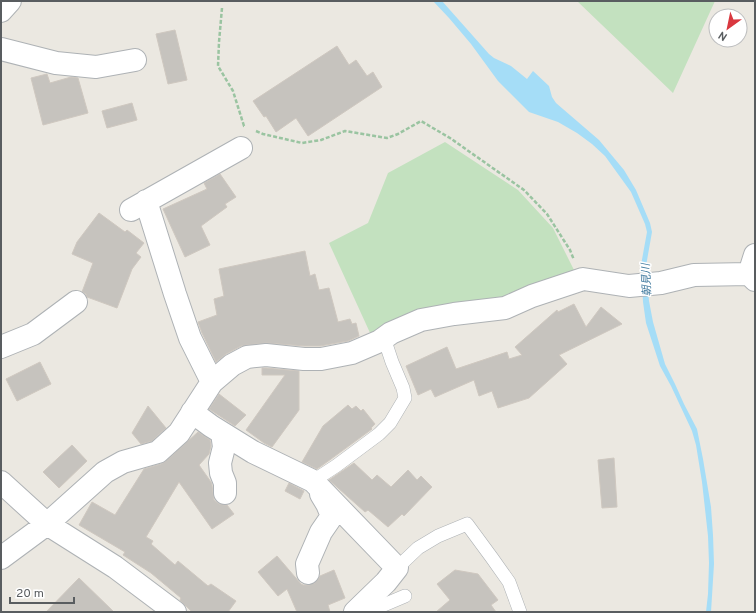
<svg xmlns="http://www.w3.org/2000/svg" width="756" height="613" font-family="Overpass,'Noto Sans JP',sans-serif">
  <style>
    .green { fill: #c3e1bf }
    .water { fill: #a5ddf7 }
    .building { fill: #c6c3be; stroke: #cfc8c0 }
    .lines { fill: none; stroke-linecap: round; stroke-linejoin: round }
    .lane-casing { stroke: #aeb2b5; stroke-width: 14 }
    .street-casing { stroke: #aeb2b5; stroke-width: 24 }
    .path { stroke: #9ac4a1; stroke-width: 2.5; stroke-dasharray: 4 2; stroke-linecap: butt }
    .lane { stroke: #fff; stroke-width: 13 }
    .street { stroke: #fff; stroke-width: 22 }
    .labels { text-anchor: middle; stroke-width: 3; stroke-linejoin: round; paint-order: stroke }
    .water-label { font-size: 11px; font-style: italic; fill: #417a9e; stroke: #fff }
  </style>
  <rect width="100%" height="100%" fill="#ebe8e1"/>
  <path class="green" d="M 577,1 L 715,1 L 673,93 Z
    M 445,142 L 518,190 L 553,228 L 575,272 L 495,304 L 371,335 L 329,243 L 368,223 L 388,173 Z"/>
  <path class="water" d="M 433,1 L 442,1 L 489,54 L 494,58 L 511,66 L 527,79 L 533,71 L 549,86 L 552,97 L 556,103 L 599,140 L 624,170 L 636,190 L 650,223 L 652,232 L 646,266 L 649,301 L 653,322 L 665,364 L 675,384 L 684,404 L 697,429 L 703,459 L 711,507 L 713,535 L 714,564 L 711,612 L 706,612 L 708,594 L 709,563 L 708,536 L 702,482 L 696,445 L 692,431 L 671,386 L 660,366 L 646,323 L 643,302 L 641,265 L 647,232 L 645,224 L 631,192 L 605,156 L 592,144 L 577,133 L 558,122 L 529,112 L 498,81 L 471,44 L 449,18 Z"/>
  <path class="building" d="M 175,30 L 187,80 L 168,84 L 156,34 Z
    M 337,46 L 349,65 L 356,60 L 367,76 L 373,72 L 382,87 L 308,136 L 296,118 L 276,132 L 266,116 L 264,117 L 253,101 Z
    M 47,74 L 50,83 L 71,77 L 78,78 L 88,113 L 43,125 L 31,78 Z
    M 132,103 L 137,120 L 107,128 L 102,111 Z
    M 220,174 L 236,197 L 225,204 L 227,207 L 201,226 L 210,245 L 185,257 L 163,209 L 207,189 L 204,183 Z
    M 99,213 L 125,232 L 127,230 L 144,243 L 136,253 L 141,257 L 132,269 L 117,308 L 87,297 L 86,294 L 82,292 L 93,263 L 72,254 L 77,242 Z
    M 305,251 L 310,276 L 315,274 L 319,290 L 329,288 L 338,322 L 350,319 L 352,324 L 356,323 L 359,336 L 348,341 L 320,346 L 305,346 L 267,343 L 246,345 L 241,346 L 226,354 L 216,362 L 202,333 L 198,322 L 217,315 L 214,299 L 224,296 L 219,269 Z
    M 574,304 L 586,327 L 601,307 L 622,324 L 559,355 L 567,364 L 529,398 L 498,408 L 492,391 L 479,396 L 474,380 L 435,397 L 431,389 L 418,395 L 406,366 L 447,347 L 456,369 L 507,352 L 509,359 L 522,355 L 515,347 L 557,310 L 558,312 Z
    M 40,362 L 51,384 L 17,401 L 6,379 Z
    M 262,368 L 266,368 L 299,371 L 299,410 L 272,447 L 264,443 L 246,430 L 285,375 L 262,375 Z
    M 219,394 L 246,415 L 235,426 L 209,409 Z
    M 348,405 L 352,409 L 356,406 L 361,411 L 363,409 L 375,424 L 371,428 L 372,429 L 331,459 L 317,469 L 302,462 L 323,426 Z
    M 148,406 L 166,428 L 152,441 L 141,444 L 132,433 Z
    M 198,432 L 210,440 L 211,446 L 209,454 L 199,465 L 211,482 L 212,485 L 213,493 L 214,500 L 219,504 L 225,505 L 227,505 L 234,514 L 212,529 L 179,482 L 146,537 L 153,541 L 151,544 L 175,565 L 178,561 L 208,586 L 211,584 L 236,601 L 228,612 L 192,612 L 180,600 L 181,598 L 151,573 L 123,555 L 125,552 L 79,525 L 92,502 L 115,515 L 144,469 L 161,464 L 166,461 Z
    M 72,445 L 87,461 L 59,488 L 43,472 Z
    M 614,458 L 617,507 L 602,508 L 598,460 Z
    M 354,463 L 372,480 L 377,475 L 391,487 L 408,470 L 417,480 L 421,476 L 432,487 L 404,516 L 402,514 L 388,527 L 368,510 L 365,512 L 329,480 Z
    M 289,483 L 304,491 L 300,499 L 285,491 Z
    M 277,556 L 301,584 L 303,585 L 309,585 L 315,583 L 319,578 L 320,576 L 334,570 L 345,598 L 328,605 L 330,612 L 297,612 L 287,589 L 278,596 L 258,572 Z
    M 455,570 L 478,574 L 498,600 L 491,605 L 496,612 L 436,612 L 450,600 L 437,584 Z
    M 79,578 L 114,612 L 46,612 Z"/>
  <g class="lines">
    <g class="lane-casing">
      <path id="lane" d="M 313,481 L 336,466 L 379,434 L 390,423 L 405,398 L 403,388 L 392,362 L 384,338
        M 397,568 L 418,548 L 438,536 L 467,524 L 492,558 L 509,582 L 520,612
        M 360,608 L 372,610 L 405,596"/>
    </g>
    <g class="street-casing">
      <path id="street" d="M 1,11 L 10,1
        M 1,49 L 56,63 L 96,67 L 135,60
        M 146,201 L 175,294 L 190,338 L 212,382
        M 131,210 L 241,148
        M 749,274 L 755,255
        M 1,347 L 33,334 L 76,302
        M 192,412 L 211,426 L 253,452 L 313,481 L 397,568 L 386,582 L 355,612
        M 222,433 L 224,447 L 220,463 L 221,473 L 225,483 L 225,493
        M 1,482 L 47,524 L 115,567 L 175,612
        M 1,558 L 47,524 L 105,472 L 123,462 L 158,452 L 179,433 L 212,382 L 232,365 L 247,357 L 266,355 L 304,359 L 321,359 L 352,353 L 380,341 L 391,333 L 421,320 L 454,314 L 505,308 L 532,296 L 583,279 L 629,286 L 661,283 L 694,275 L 749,274 L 755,280
        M 308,573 L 307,564 L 321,532 L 332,516 L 327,504 L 321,494"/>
    </g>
    <path class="path" d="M 222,8 L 219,42 L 218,66 L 233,91 L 244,126 L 245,126
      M 256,131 L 263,134 L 302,143 L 321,140 L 345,131 L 387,138 L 398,134 L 421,121 L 450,138 L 524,190 L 547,214 L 570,250 L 574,260"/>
    <use href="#lane" class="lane"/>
    <use href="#street" class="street"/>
  </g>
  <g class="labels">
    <g class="water-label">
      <text transform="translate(646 280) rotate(-93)" y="4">朝見川</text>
    </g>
  </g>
  <rect width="756" height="613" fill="none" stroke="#595d60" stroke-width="4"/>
  <g transform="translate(728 28) rotate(213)"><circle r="19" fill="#ffffff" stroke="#bdbebf"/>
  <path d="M0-3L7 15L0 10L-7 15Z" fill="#d9383f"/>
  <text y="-6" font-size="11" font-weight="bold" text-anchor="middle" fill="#595d60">N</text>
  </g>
  <path d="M10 597v6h64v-6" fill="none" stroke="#595d60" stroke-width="2"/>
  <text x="16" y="597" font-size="12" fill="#595d60" stroke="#ffffff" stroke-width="3" paint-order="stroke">20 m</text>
</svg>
